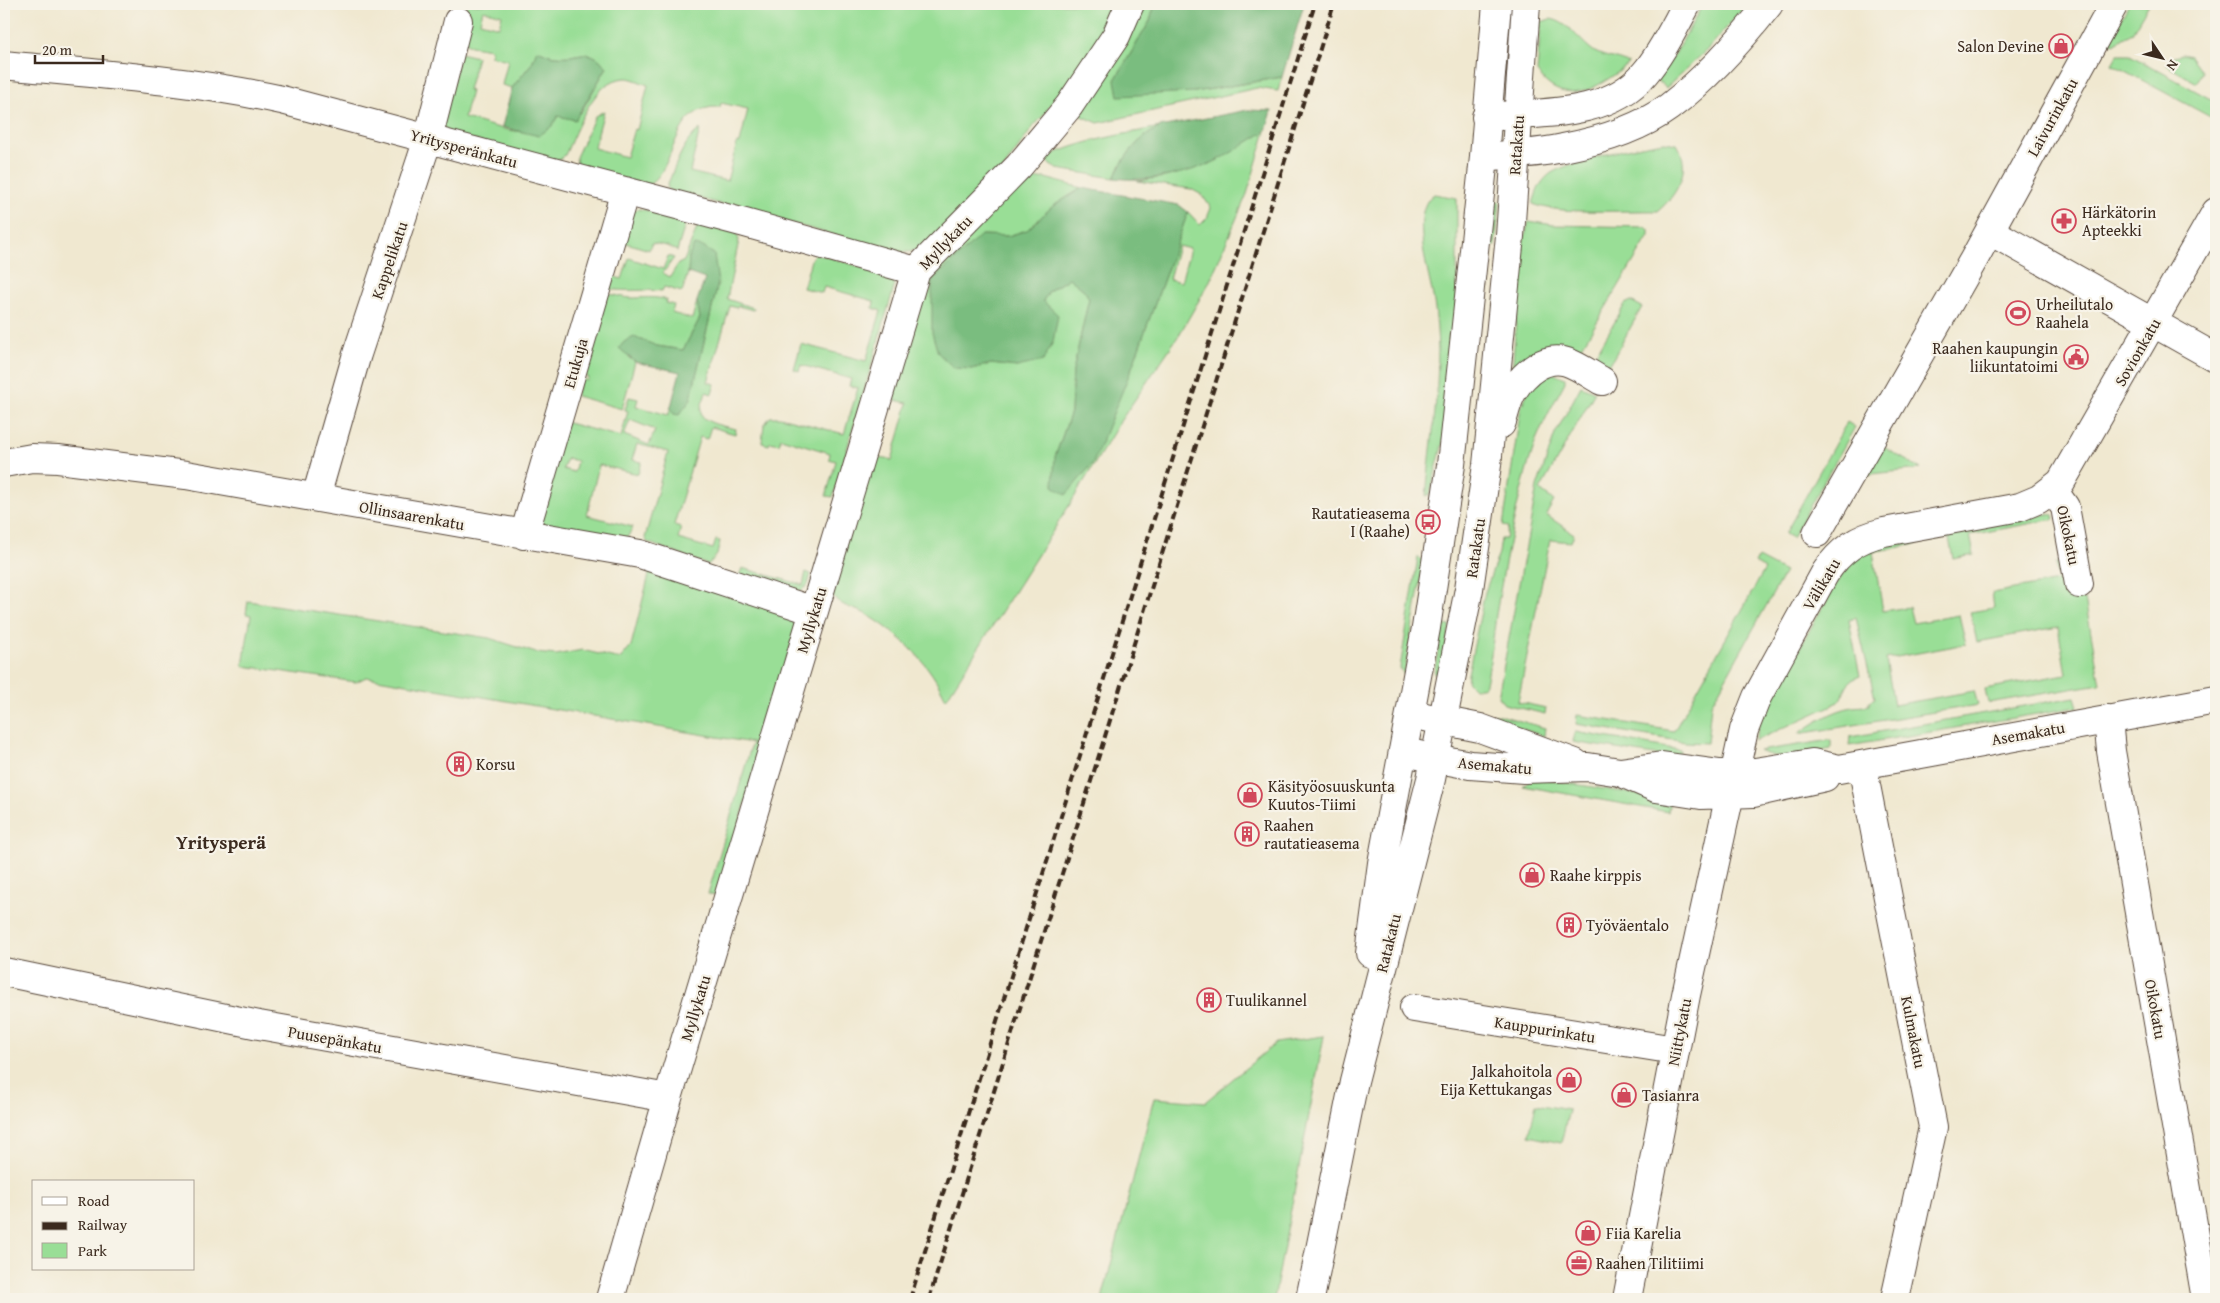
<svg xmlns="http://www.w3.org/2000/svg" width="2220" height="1303" font-family="'Gentium Book Plus',serif">
  <style>
    .green { fill: #99de96; stroke: #6a845a; fill-rule: evenodd }
    .forest { fill: #7abd7f; stroke: #5a744e }
    .lines { fill: none; stroke-linecap: round; stroke-linejoin: round }
    .minor-casing { stroke: #564639; stroke-width: 30 }
    .major-casing { stroke: #564639; stroke-width: 30 }
    .minor { stroke: #fff; stroke-width: 28 }
    .major { stroke: #fff; stroke-width: 28 }
    .rail { stroke: #3b2a1e; stroke-width: 4; stroke-dasharray: 8 4; stroke-linecap: butt }
    .labels { text-anchor: middle; stroke-width: 4.5; stroke-linejoin: round; paint-order: stroke }
    .poi-label { font-size: 16px; fill: #3b2a1e; stroke: #f7f3e8; text-anchor: start }
    .street-label { font-size: 16px; fill: #3b2a1e; stroke: #f7f3e8 }
    .quarter-label { font-size: 19px; font-weight: bold; fill: #3b2a1e; stroke: #f7f3e8 }
  </style>
  <rect width="100%" height="100%" fill="#f7f3e8"/>
  <filter id="ink" filterUnits="userSpaceOnUse"><feTurbulence type="fractalNoise" baseFrequency=".02" numOctaves="2"/><feDisplacementMap in="SourceGraphic" scale="10" xChannelSelector="R" yChannelSelector="G"/><feConvolveMatrix kernelMatrix="1 2 1 2 8 2 1 2 1" color-interpolation-filters="sRGB"/></filter>
  <filter id="wash" filterUnits="userSpaceOnUse"><feTurbulence type="fractalNoise" baseFrequency=".0096" numOctaves="4" result="noise"/><feDisplacementMap in="SourceGraphic" scale="20" xChannelSelector="R" yChannelSelector="G"/><feGaussianBlur stdDeviation="1.12" result="paint"/><feColorMatrix in="noise" values="0 0 0 0 0 0 0 0 0 0 0 0 0 0 0 0 0 1.4 0 .05"/><feComposite in="paint" operator="in"/></filter>
  <g filter="url(#wash)">
    <rect width="100%" height="100%" fill="#f0e8d0"/>
    <path class="green" d="M 466,4 L 1123,4 L 1077,74 L 1054,99 L 1044,115 L 1033,127 L 992,185 L 926,247 L 909,252 L 896,252 L 669,190 L 667,186 C 676,166 682,142 700,129 L 690,172 L 727,181 L 737,143 L 740,143 L 748,109 L 721,103 L 720,107 C 670,104 677,171 648,185 L 580,168 L 577,164 L 576,157 L 595,116 L 604,111 L 594,148 L 626,157 L 634,129 L 637,130 L 648,85 C 642,83 632,78 626,78 C 593,79 577,130 565,155 L 561,159 L 550,161 L 446,132 L 442,126 L 460,53 L 477,57 L 468,90 L 471,91 L 464,118 C 493,125 537,146 558,116 L 581,112 L 607,67 C 586,44 581,59 556,56 C 550,56 543,52 537,50 L 532,63 L 512,88 L 502,85 L 508,60 L 491,56 L 491,49 L 471,46 L 465,42 L 468,14 ZM 483,10 L 502,15 L 499,27 L 480,22 Z
      M 1139,4 L 1155,4 L 1150,21 L 1115,80 L 1195,92 L 1282,77 L 1278,91 L 1257,88 L 1098,123 L 1082,116 L 1080,108 Z
      M 1703,4 L 1747,4 L 1709,48 L 1666,88 L 1656,79 L 1674,56 Z
      M 2129,4 L 2149,4 L 2132,33 L 2114,44 L 2109,41 Z
      M 1550,19 C 1568,21 1580,42 1595,52 C 1606,58 1618,58 1629,64 C 1599,87 1565,111 1537,72 L 1541,22 Z
      M 2182,54 L 2190,56 L 2202,72 L 2197,83 L 2166,65 L 2171,57 Z
      M 2117,55 L 2130,55 L 2216,102 L 2216,120 L 2112,64 Z
      M 1160,127 C 1137,139 1125,155 1114,178 L 1057,169 L 1050,165 L 1045,158 C 1081,140 1122,135 1160,127 Z
      M 1266,131 L 1247,194 L 1209,283 L 1179,335 L 1121,420 L 1072,501 L 946,699 C 930,664 904,638 871,617 C 856,607 839,609 830,591 L 872,457 L 892,460 L 908,403 L 889,399 L 924,281 L 1027,173 L 1030,180 L 1045,178 L 1082,188 L 1053,206 L 1027,230 L 1008,236 L 981,235 L 971,369 L 991,364 L 1017,367 L 1043,301 L 1049,291 L 1069,278 L 1084,290 L 1089,298 L 1073,371 L 1071,412 L 1055,457 L 1131,370 L 1188,212 L 1200,225 L 1207,218 L 1211,208 L 1202,195 L 1191,189 L 1137,181 L 1165,177 L 1210,164 ZM 1178,246 L 1190,249 L 1181,282 L 1169,279 Z
      M 1665,142 L 1677,144 C 1692,169 1678,194 1658,211 C 1626,210 1560,215 1533,204 C 1537,191 1539,183 1550,174 C 1564,163 1644,144 1665,142 Z
      M 1434,194 L 1457,198 L 1457,328 L 1446,430 L 1430,494 L 1426,496 C 1432,432 1444,366 1434,302 C 1430,276 1408,211 1434,194 Z
      M 1492,200 L 1500,202 L 1495,246 L 1484,246 Z
      M 640,209 L 687,219 L 677,251 L 667,246 L 652,243 L 649,250 L 620,241 L 633,210 Z
      M 700,220 L 736,231 L 739,240 L 727,299 L 754,308 L 753,310 L 738,306 L 737,308 L 730,306 L 708,382 L 715,384 L 712,394 L 706,392 C 705,398 700,406 701,412 C 701,423 728,427 736,429 L 735,434 L 711,427 L 707,439 L 700,437 L 674,525 L 681,527 L 678,539 L 713,549 L 716,540 L 720,541 L 717,555 L 708,565 L 647,542 L 645,538 L 668,452 L 637,444 L 632,460 L 642,462 L 638,474 L 599,465 L 587,515 L 633,527 L 626,540 L 539,528 L 564,422 L 621,437 L 628,411 L 625,410 L 629,397 L 638,399 L 636,406 L 668,415 L 670,410 L 674,414 L 690,401 L 718,283 L 689,256 L 688,273 L 682,292 L 664,287 L 662,291 C 644,289 626,292 608,289 L 612,276 L 622,279 L 629,258 L 663,269 L 668,256 L 674,258 L 663,273 L 670,277 L 678,264 L 684,261 ZM 630,420 L 655,430 L 649,445 L 624,435 ZM 567,458 L 577,461 L 574,472 L 563,469 Z
      M 1529,221 L 1553,225 L 1646,227 L 1649,230 L 1649,236 L 1577,355 L 1512,375 L 1521,250 Z
      M 815,253 L 893,277 L 895,284 L 833,497 L 826,496 L 836,461 L 829,459 L 830,453 L 781,438 L 779,444 L 770,442 L 769,445 L 762,443 L 764,425 L 770,417 L 780,417 L 844,434 L 858,388 L 849,386 L 851,379 L 801,365 L 799,371 L 794,369 L 801,344 L 866,361 L 881,311 L 873,308 L 874,301 L 824,287 L 822,293 L 803,288 L 811,260 Z
      M 607,294 C 615,294 623,298 631,298 C 644,298 654,296 667,300 L 666,303 L 674,305 L 672,313 L 692,319 L 697,301 L 700,318 L 683,350 L 657,346 L 628,357 L 635,362 L 622,409 L 576,396 L 581,378 L 587,381 L 588,378 L 581,371 Z
      M 1631,301 L 1642,307 L 1606,371 L 1591,363 L 1625,304 Z
      M 1554,373 L 1565,378 L 1565,382 C 1555,401 1544,420 1536,440 C 1517,496 1506,556 1496,615 C 1495,624 1488,682 1485,686 C 1482,689 1478,688 1474,688 L 1467,681 L 1468,674 L 1485,592 L 1499,553 L 1501,539 L 1506,539 L 1508,527 L 1503,526 L 1521,407 C 1529,389 1534,379 1554,373 Z
      M 1581,386 L 1595,392 L 1540,490 L 1554,501 L 1546,515 L 1574,534 L 1571,542 L 1550,540 L 1518,702 L 1546,708 L 1545,714 L 1504,704 L 1498,697 L 1537,487 L 1555,434 Z
      M 1847,422 L 1855,427 L 1792,538 L 1785,534 Z
      M 1880,445 L 1921,469 L 1862,475 Z
      M 2048,514 L 2053,515 L 2054,519 L 1970,535 L 1974,555 L 1953,559 L 1949,538 L 1873,552 L 1883,611 L 1909,607 L 1913,623 L 1959,615 L 1966,644 L 1886,659 L 1894,705 L 1974,691 L 1978,705 L 1798,734 C 1814,723 1833,710 1853,707 C 1858,706 1864,707 1869,705 L 1869,701 L 1875,698 L 1856,618 L 1849,620 L 1860,676 L 1852,680 L 1847,685 L 1839,702 L 1755,741 L 1759,723 L 1765,709 L 1838,580 L 1853,560 L 1885,543 Z
      M 1418,557 L 1422,560 L 1423,566 L 1404,675 L 1400,668 Z
      M 1758,558 L 1785,572 L 1711,705 L 1707,743 L 1685,742 L 1576,724 L 1577,715 L 1674,731 L 1765,569 L 1755,563 Z
      M 2063,562 L 2071,600 L 2085,599 L 2100,684 L 1988,703 L 1985,689 L 2066,674 L 2058,627 L 1977,642 L 1970,612 L 1994,608 L 1992,593 L 2058,581 L 2055,563 Z
      M 651,567 L 790,616 L 796,627 L 719,895 L 708,894 L 752,743 L 366,677 L 356,682 L 243,666 L 251,615 L 246,614 L 248,601 L 489,638 L 536,653 L 556,655 L 582,650 L 620,659 L 631,646 Z
      M 742,568 L 803,585 L 806,572 L 811,574 L 808,585 L 799,592 L 739,576 Z
      M 1443,625 L 1450,626 L 1441,675 L 1434,673 Z
      M 2075,697 L 2078,707 L 1849,746 L 1850,737 Z
      M 1496,714 L 1545,728 L 1544,736 L 1488,718 L 1491,715 Z
      M 1575,732 L 1680,750 L 1679,759 L 1573,742 Z
      M 1831,740 L 1831,749 C 1806,754 1782,762 1759,751 Z
      M 1532,777 L 1670,800 L 1668,812 L 1523,786 Z
      M 1324,1036 L 1274,1299 L 1102,1299 L 1154,1098 L 1205,1102 L 1276,1043 Z
      M 1536,1104 L 1569,1110 L 1561,1143 L 1529,1136 Z"/>
    <path class="forest" d="M 1155,4 L 1304,4 L 1282,77 L 1195,92 L 1118,96 L 1115,80 L 1150,21 Z
      M 537,50 C 543,52 550,56 556,56 C 581,59 586,44 607,67 L 575,120 L 558,116 L 552,126 L 539,136 L 502,127 L 512,88 L 532,63 Z
      M 1248,110 L 1272,111 L 1266,131 C 1250,140 1224,159 1209,164 C 1178,176 1146,182 1114,178 C 1125,155 1137,139 1160,127 Z
      M 1082,188 L 1179,205 L 1188,212 L 1131,370 L 1093,463 L 1066,495 L 1053,486 L 1055,457 L 1071,412 L 1073,371 L 1089,298 L 1084,290 L 1069,278 L 1049,291 L 1043,301 L 1058,315 L 1053,342 L 1043,361 L 1017,367 L 991,364 L 971,369 L 954,368 L 938,353 L 932,333 L 932,281 L 981,235 L 1008,236 L 1027,230 L 1053,206 Z
      M 694,245 L 703,247 L 714,254 L 718,283 L 690,401 L 679,415 L 674,414 L 670,410 L 680,372 L 635,362 L 619,348 L 624,342 L 634,337 L 657,346 L 683,350 L 700,318 L 697,301 L 705,279 L 688,273 L 689,256 Z"/>
  </g>
  <g filter="url(#ink)">
    <g class="lines">
      <g class="minor-casing">
        <path id="minor" d="M 4,65 C 97,74 190,80 282,100 L 745,223 L 916,271
          M 1486,117 C 1539,112 1608,118 1645,73 C 1662,53 1674,27 1687,4
          M 1484,157 C 1510,154 1538,154 1563,148 C 1599,141 1639,129 1669,107 C 1707,78 1740,41 1769,4
          M 1990,231 L 2216,358
          M 4,463 L 32,458 L 58,459 L 186,475 L 640,554 L 814,611
          M 2053,490 L 2065,507 L 2079,584
          M 316,497 L 357,354 L 428,139 L 458,21
          M 1817,533 L 1974,259 L 2114,4
          M 524,535 L 625,191
          M 1410,714 L 1480,728 L 1575,763
          M 2108,719 L 2111,751 L 2206,1299
          M 1403,752 L 1470,765 L 1524,769 L 1588,767 L 1620,772 L 1662,766 L 1720,774 L 1755,772 L 1812,763 L 1839,769 L 2216,700
          M 1862,765 L 1933,1127 L 1895,1299
          M 1620,772 L 1656,788 L 1701,795 L 1753,793 L 1825,777
          M 4,972 L 259,1025 L 668,1098
          M 1414,1008 L 1675,1050
          M 610,1299 L 668,1098 L 916,271 L 1019,166 L 1069,106 L 1116,36 L 1130,4
          M 1627,1299 L 1686,995 L 1744,730 L 1757,697 L 1825,573 C 1840,550 1858,538 1884,532 L 2020,507 L 2039,499 L 2061,482 L 2216,212"/>
      </g>
      <g class="major-casing">
        <path id="major" d="M 1501,424 C 1505,414 1507,400 1513,391 C 1524,373 1545,355 1567,362 C 1579,366 1591,375 1602,381
          M 1370,953 L 1382,863 L 1426,628 L 1451,465 L 1484,157 L 1497,4
          M 1310,1299 L 1354,1081 L 1431,779 L 1469,589 L 1487,465 L 1510,236 L 1526,4"/>
      </g>
      <use href="#minor" class="minor"/>
      <use href="#major" class="major"/>
      <path class="rail" d="M 910,1299 L 1315,4
        M 929,1299 L 1334,4"/>
    </g>
  </g>
  <defs>
    <g id="shop-ring" transform="scale(1.25)"><circle r="9.5" fill="#f7f3e8" stroke="#d1495b" stroke-width="1.5"/><path d="M-5-2.5h2.3a2.7 3.5 0 0 1 5.4 0H5L5.5 6h-11ZM-1.5-2.5h3a1.5 2.3 0 0 0-3 0Z" fill="#d1495b"/></g>
    <g id="pharmacy-ring" transform="scale(1.25)"><circle r="9.5" fill="#f7f3e8" stroke="#d1495b" stroke-width="1.5"/><path d="M-2-6h4v4h4v4h-4v4h-4v-4h-4v-4h4Z" fill="#d1495b"/></g>
    <g id="stadium-ring" transform="scale(1.25)"><circle r="9.5" fill="#f7f3e8" stroke="#d1495b" stroke-width="1.5"/><path d="M0-5a6.5 5 0 1 0 0 10a6.5 5 0 1 0 0-10ZM-3.5-1.8h7v3.6h-7Z" fill="#d1495b"/></g>
    <g id="civic-ring" transform="scale(1.25)"><circle r="9.5" fill="#f7f3e8" stroke="#d1495b" stroke-width="1.5"/><path d="M-.6-6.5H3V-4.5H.6V-3L4-1V1h2V6H-6V1h2V-1L-.6-3ZM-1.2 2.5V6h2.4V2.5Z" fill="#d1495b"/></g>
    <g id="bus-ring" transform="scale(1.25)"><circle r="9.5" fill="#f7f3e8" stroke="#d1495b" stroke-width="1.5"/><path d="M-5-6H5V4H4V6H2V4H-2V6H-4V4H-5ZM-3.5-4V0h7V-4ZM-3.5 1.2v1.5H-2V1.2ZM2 1.2v1.5H3.5V1.2Z" fill="#d1495b"/></g>
    <g id="building-ring" transform="scale(1.25)"><circle r="9.5" fill="#f7f3e8" stroke="#d1495b" stroke-width="1.5"/><path d="M-4-6H4V6H1V3H-1V6H-4ZM-2.5-4.3h1.7v1.8h-1.7ZM.8-4.3h1.7v1.8H.8ZM-2.5-1h1.7V.8h-1.7ZM.8-1h1.7V.8H.8Z" fill="#d1495b"/></g>
    <g id="office-ring" transform="scale(1.25)"><circle r="9.5" fill="#f7f3e8" stroke="#d1495b" stroke-width="1.5"/><path d="M-6-3h4V-5.5h4V-3h4V5H-6ZM-1-4.5V-3h2v-1.5ZM-6 0V1H6V0Z" fill="#d1495b"/></g>
  </defs>
  <g fill-rule="evenodd">
    <use href="#shop-ring" x="2061" y="46"/>
    <use href="#pharmacy-ring" x="2064" y="221"/>
    <use href="#stadium-ring" x="2018" y="313"/>
    <use href="#civic-ring" x="2076" y="357"/>
    <use href="#bus-ring" x="1428" y="522"/>
    <use href="#building-ring" x="459" y="764"/>
    <use href="#shop-ring" x="1250" y="795"/>
    <use href="#building-ring" x="1247" y="834"/>
    <use href="#shop-ring" x="1532" y="875"/>
    <use href="#building-ring" x="1569" y="925"/>
    <use href="#building-ring" x="1209" y="1000"/>
    <use href="#shop-ring" x="1569" y="1080"/>
    <use href="#shop-ring" x="1624" y="1095"/>
    <use href="#shop-ring" x="1588" y="1233"/>
    <use href="#office-ring" x="1579" y="1263"/>
  </g>
  <g class="labels">
    <g class="poi-label">
      <text x="2044" y="52" text-anchor="end">Salon Devine</text>
      <text x="2082" y="218">Härkätorin<tspan x="2082" dy="18">Apteekki</tspan></text>
      <text x="2036" y="310">Urheilutalo<tspan x="2036" dy="18">Raahela</tspan></text>
      <text x="2058" y="354" text-anchor="end">Raahen kaupungin<tspan x="2058" dy="18">liikuntatoimi</tspan></text>
      <text x="1410" y="519" text-anchor="end">Rautatieasema<tspan x="1410" dy="18">I (Raahe)</tspan></text>
      <text x="476" y="770">Korsu</text>
      <text x="1268" y="792">Käsityöosuuskunta<tspan x="1268" dy="18">Kuutos-Tiimi</tspan></text>
      <text x="1264" y="831">Raahen<tspan x="1264" dy="18">rautatieasema</tspan></text>
      <text x="1550" y="881">Raahe kirppis</text>
      <text x="1586" y="931">Työväentalo</text>
      <text x="1226" y="1006">Tuulikannel</text>
      <text x="1552" y="1077" text-anchor="end">Jalkahoitola<tspan x="1552" dy="18">Eija Kettukangas</tspan></text>
      <text x="1642" y="1101">Tasianra</text>
      <text x="1606" y="1239">Fiia Karelia</text>
      <text x="1596" y="1269">Raahen Tilitiimi</text>
    </g>
    <g class="street-label">
      <text transform="translate(2052 117) rotate(-61)" y="6">Laivurinkatu</text>
      <text transform="translate(1516 145) rotate(-86)" y="6">Ratakatu</text>
      <text transform="translate(464 148) rotate(15)" y="6">Yritysperänkatu</text>
      <text transform="translate(945 242) rotate(-46)" y="6">Myllykatu</text>
      <text transform="translate(389 260) rotate(-71)" y="6">Kappelikatu</text>
      <text transform="translate(2137 352) rotate(-60)" y="6">Sovionkatu</text>
      <text transform="translate(575 363) rotate(-74)" y="6">Etukuja</text>
      <text transform="translate(412 515) rotate(10)" y="6">Ollinsaarenkatu</text>
      <text transform="translate(2069 535) rotate(78)" y="6">Oikokatu</text>
      <text transform="translate(1475 548) rotate(-82)" y="6">Ratakatu</text>
      <text transform="translate(1821 584) rotate(-59)" y="6">Välikatu</text>
      <text transform="translate(811 620) rotate(-73)" y="6">Myllykatu</text>
      <text transform="translate(2028 733) rotate(-10)" y="6">Asemakatu</text>
      <text transform="translate(1495 765) rotate(5)" y="6">Asemakatu</text>
      <text transform="translate(1388 943) rotate(-76)" y="6">Ratakatu</text>
      <text transform="translate(695 1008) rotate(-73)" y="6">Myllykatu</text>
      <text transform="translate(2156 1009) rotate(80)" y="6">Oikokatu</text>
      <text transform="translate(1545 1029) rotate(9)" y="6">Kauppurinkatu</text>
      <text transform="translate(1679 1032) rotate(-79)" y="6">Niittykatu</text>
      <text transform="translate(1914 1032) rotate(79)" y="6">Kulmakatu</text>
      <text transform="translate(335 1039) rotate(10)" y="6">Puusepänkatu</text>
    </g>
    <g class="quarter-label">
      <text x="221" y="849">Yritysperä</text>
    </g>
  </g>
  <rect width="2220" height="1303" fill="none" stroke="#f7f3e8" stroke-width="20"/>
  <rect x="32" y="1180" width="162" height="90" fill="#f7f3e8" stroke="#aca397"/>
  <rect x="42" y="1197" width="25" height="8" fill="#ffffff" stroke="#aca397"/>
  <text x="78" y="1206" font-size="15" fill="#3b2a1e">Road</text>
  <rect x="42" y="1222" width="25" height="8" fill="#3b2a1e" stroke="#aca397"/>
  <text x="78" y="1230" font-size="15" fill="#3b2a1e">Railway</text>
  <rect x="42" y="1243" width="25" height="15" fill="#99de96" stroke="#aca397"/>
  <text x="78" y="1256" font-size="15" fill="#3b2a1e">Park</text>
  <g transform="translate(2162 58) rotate(125)" stroke="#f7f3e8" stroke-width="4" paint-order="stroke">
  <path d="M0-4L9 19L0 12L-9 19Z" fill="#3b2a1e"/>
  <text y="-8" font-size="14" font-weight="bold" text-anchor="middle" fill="#3b2a1e">N</text>
  </g>
  <path d="M35 55v8h68v-8" fill="none" stroke="#3b2a1e" stroke-width="2.5"/>
  <text x="42" y="55" font-size="15" fill="#3b2a1e" stroke="#f7f3e8" stroke-width="4" paint-order="stroke">20 m</text>
</svg>
